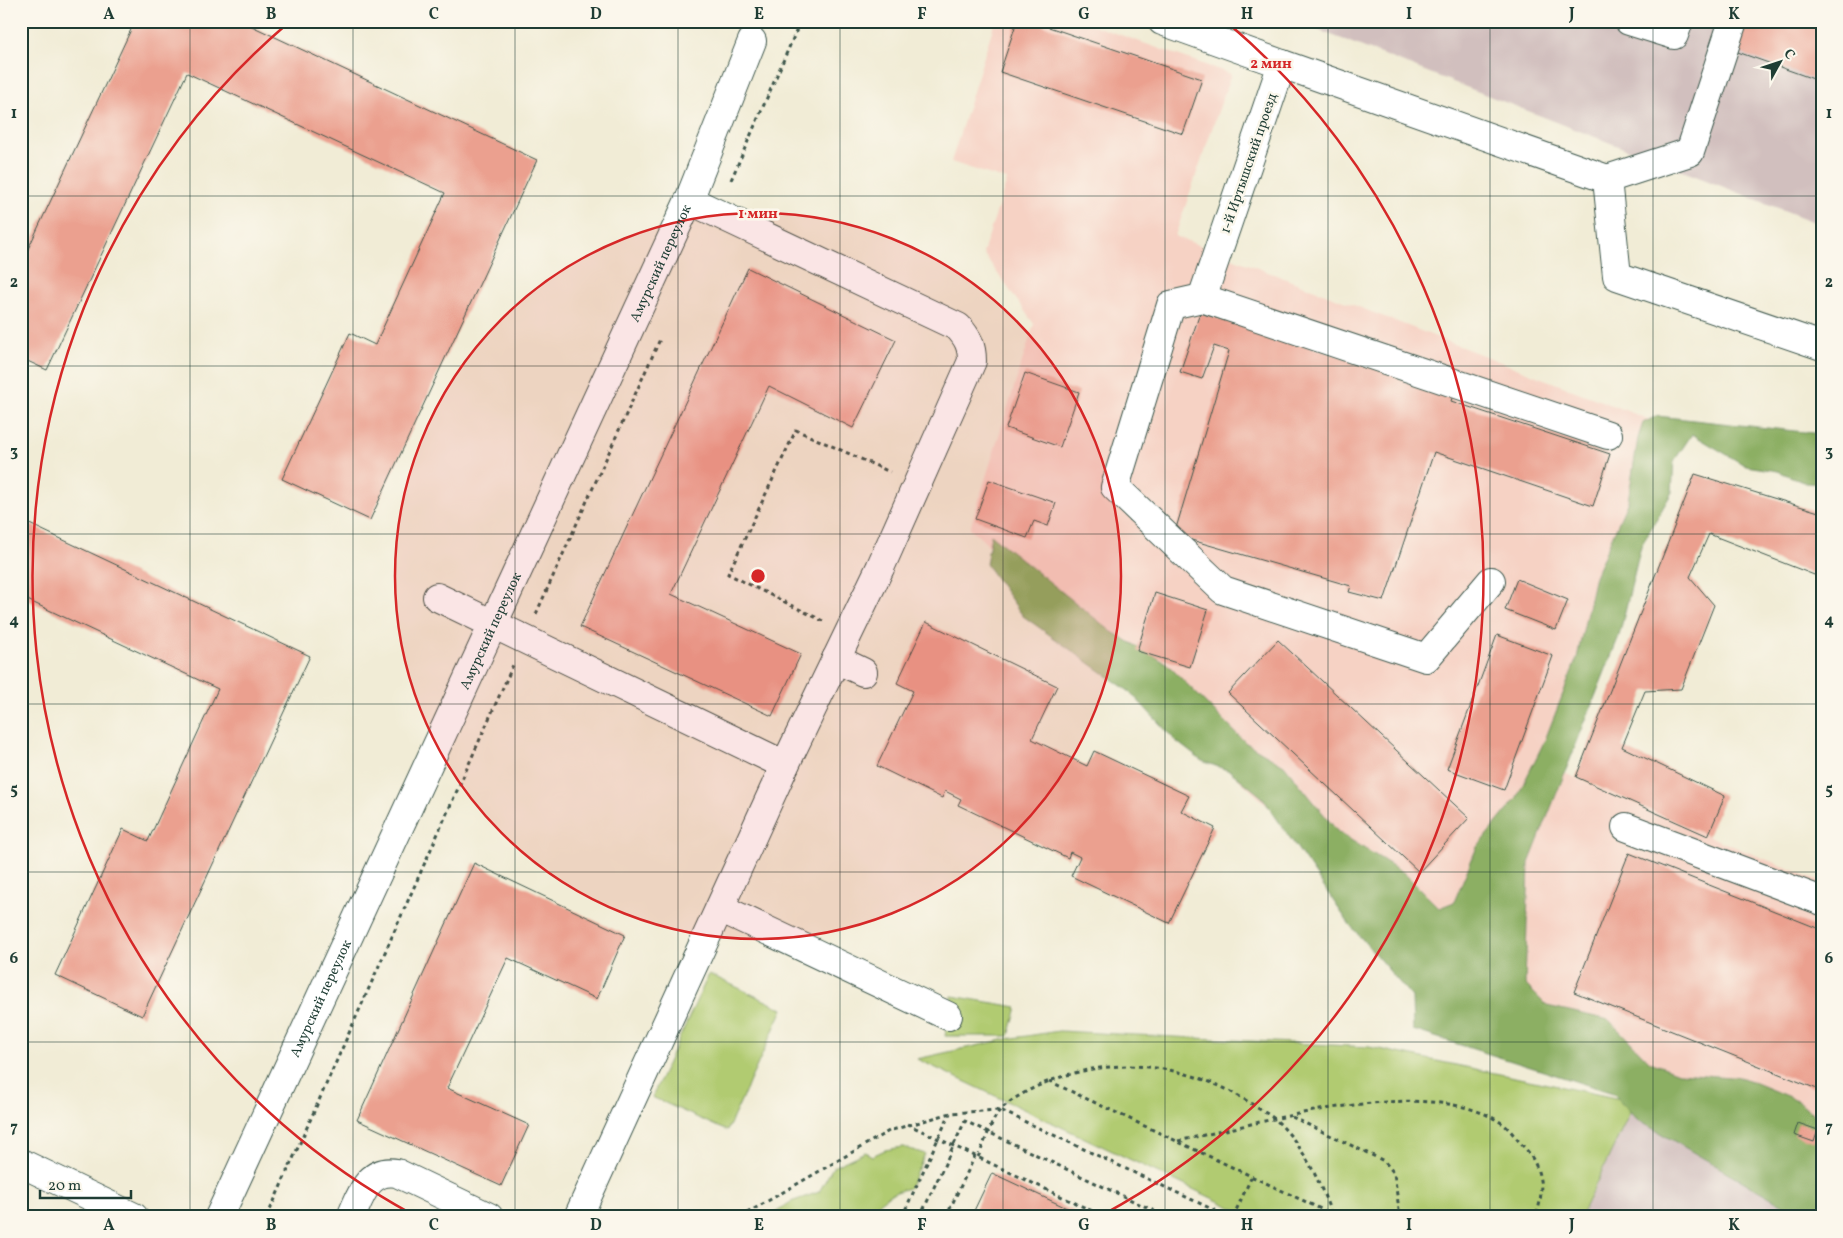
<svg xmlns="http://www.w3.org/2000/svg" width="1843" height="1238" font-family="Vollkorn,serif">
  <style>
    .built { fill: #f6d2c4 }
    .industrial { fill: #d1bfbe }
    .green { fill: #b1cb71; stroke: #688452 }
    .forest { fill: #8caf63; stroke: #56764c }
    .building { fill: #eba08f }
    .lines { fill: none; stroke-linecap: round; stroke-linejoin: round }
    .minor-casing { stroke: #3e574c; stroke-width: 30 }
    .path { stroke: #3e574c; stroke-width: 3; stroke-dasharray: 4 4; stroke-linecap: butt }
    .minor { stroke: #fff; stroke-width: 28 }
    .grid { fill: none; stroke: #1f3d34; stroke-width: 1; stroke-opacity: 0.55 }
    .ring { fill: none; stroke: #d62828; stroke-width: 2.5 }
    .labels { text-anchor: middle; stroke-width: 5; stroke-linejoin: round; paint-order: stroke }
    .street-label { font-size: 14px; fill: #1f3d34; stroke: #fbf7ec }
    .centre { fill: #d62828; stroke: #fbf7ec; stroke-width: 2.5 }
    .ring-label { font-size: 15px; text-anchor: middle; font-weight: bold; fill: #d62828; stroke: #fbf7ec; stroke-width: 5; stroke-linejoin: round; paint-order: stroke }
    .neatline { fill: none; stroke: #1f3d34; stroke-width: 2 }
    .grid-label { font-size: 16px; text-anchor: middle; font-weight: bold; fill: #1f3d34 }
  </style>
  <rect width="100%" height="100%" fill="#fbf7ec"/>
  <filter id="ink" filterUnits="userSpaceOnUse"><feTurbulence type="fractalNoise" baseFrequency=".02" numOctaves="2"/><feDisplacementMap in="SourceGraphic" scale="10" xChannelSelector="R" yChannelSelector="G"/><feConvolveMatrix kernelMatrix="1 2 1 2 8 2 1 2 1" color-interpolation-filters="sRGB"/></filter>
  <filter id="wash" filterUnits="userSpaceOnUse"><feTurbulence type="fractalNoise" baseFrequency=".0096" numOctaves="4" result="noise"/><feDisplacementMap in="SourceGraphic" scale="20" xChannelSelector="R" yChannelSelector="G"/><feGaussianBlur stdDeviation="1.12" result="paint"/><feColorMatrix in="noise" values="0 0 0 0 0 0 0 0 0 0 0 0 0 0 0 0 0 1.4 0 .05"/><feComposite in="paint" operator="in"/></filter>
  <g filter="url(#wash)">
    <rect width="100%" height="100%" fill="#f1ecd6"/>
    <path class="built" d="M 995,21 L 1081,21 L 1231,74 L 1175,236 L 1671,428 L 1544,764 L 1708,836 L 1822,882 L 1822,1131 L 1459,985 L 970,528 L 1034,324 L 983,253 L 1007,180 L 951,162 Z"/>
    <path class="industrial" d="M 1292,21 L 1822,21 L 1822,225 L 1342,39 Z
      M 1635,1102 L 1822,1175 L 1822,1217 L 1580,1217 Z"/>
    <path class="green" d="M 709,974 L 783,1009 L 727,1131 L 652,1097 Z
      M 952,996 L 1017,1007 L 1009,1036 L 945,1036 Z
      M 1059,1031 L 1369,1047 L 1635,1102 L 1580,1217 L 1252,1217 L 917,1059 L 1007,1039 Z
      M 903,1147 L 925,1154 L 909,1188 C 890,1193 878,1200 867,1217 L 767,1217 L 791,1202 L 819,1192 L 833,1167 L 865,1152 L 872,1156 L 885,1150 Z"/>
    <path class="forest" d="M 1657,416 L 1822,434 L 1822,484 L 1806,483 L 1778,471 L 1746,466 L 1692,434 L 1674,461 L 1672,492 L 1641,546 L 1619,636 L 1529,863 L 1525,984 L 1547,1006 L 1609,1020 L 1650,1062 L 1679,1073 L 1743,1078 L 1799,1101 L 1822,1122 L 1822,1215 L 1792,1210 L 1638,1120 L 1613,1093 L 1413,1030 L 1412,997 L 1350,925 L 1262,797 L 1230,771 L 1202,761 L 1176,741 L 1130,692 L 1023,616 L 986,564 L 991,535 L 1112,632 L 1166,663 L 1246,743 L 1284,765 L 1338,832 L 1404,873 L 1439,908 L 1454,902 L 1477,847 L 1516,799 L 1545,740 L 1577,658 L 1595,576 L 1628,501 L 1638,438 L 1643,423 Z"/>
    <g id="blocks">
      <path class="building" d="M 135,21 L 241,21 L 537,160 L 370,520 L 282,479 L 350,333 L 375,345 L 445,193 L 187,73 L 47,370 L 21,358 L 21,264 Z
        M 1017,21 L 1031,21 L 1202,79 L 1183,134 L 1000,72 Z
        M 1742,21 L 1822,21 L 1822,82 L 1732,50 Z
        M 748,268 L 896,340 L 853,428 L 769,386 L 671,594 L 801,654 L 772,716 L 580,627 Z
        M 1200,313 L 1454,392 L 1451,401 L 1610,454 L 1593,506 L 1434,452 L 1384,601 L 1349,592 L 1351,586 L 1174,535 L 1229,351 L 1214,346 L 1202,379 L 1180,372 Z
        M 1025,373 L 1079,392 L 1060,447 L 1006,428 Z
        M 1695,474 L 1822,513 L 1822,578 L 1709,534 L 1690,577 L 1714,605 L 1681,689 L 1645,691 L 1622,747 L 1725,796 L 1708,836 L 1576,777 Z
        M 989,480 L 1056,503 L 1048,526 L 1034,521 L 1027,538 L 975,519 Z
        M 21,520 L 310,656 L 142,1016 L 55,975 L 123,829 L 148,841 L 218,689 L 21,597 Z
        M 1517,579 L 1568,600 L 1556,630 L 1505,610 Z
        M 1155,593 L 1208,610 L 1190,667 L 1137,651 Z
        M 926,622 L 1057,686 L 1032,739 L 1087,766 L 1094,751 L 1189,796 L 1181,811 L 1215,828 L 1169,923 L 1071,876 L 1080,857 L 1070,852 L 1068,858 L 958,805 L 961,799 L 945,791 L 942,798 L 877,766 L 913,691 L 897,683 Z
        M 1497,635 L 1553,656 L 1504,790 L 1447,769 Z
        M 1278,640 L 1469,818 L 1419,872 L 1228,693 Z
        M 1629,853 L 1822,930 L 1822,1091 L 1574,992 Z
        M 474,863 L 625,935 L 597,999 L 508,958 L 447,1088 L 529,1125 L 501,1186 L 357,1120 Z
        M 1798,1123 L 1818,1130 L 1814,1142 L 1794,1135 Z
        M 992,1173 L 1086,1217 L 971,1217 Z
        M 21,1207 L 43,1217 L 21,1217 Z"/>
    </g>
  </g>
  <g filter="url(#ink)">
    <use href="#blocks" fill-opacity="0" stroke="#3e574c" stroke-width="1"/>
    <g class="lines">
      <g class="minor-casing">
        <g id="minor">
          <path d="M 1162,21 L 1282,64 L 1202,298"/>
          <path d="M 1629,21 L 1674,35 L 1679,21"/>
          <path d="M 1282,64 L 1607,179 L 1617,276 L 1822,346"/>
          <path d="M 1607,179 L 1690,152 L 1733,21"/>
          <path d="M 1491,581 L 1426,658 L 1223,590 L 1115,487 L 1171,305 L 1202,298 L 1608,435"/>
          <path d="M 437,597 L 785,765"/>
          <path d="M 836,659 L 863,672"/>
          <path d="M 1626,827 L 1822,901"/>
          <path d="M 720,908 L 948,1016"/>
          <path d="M 21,1163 L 134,1217"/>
          <path id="s1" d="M 219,1217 L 689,200 L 752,41"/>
          <path d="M 351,1217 C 361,1195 368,1168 397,1173 L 489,1217"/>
          <path d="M 578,1217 L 785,765 L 880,568 L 972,361 C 972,346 968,338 958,327 L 689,200"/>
        </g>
      </g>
      <path class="path" d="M 731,180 L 798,27
        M 536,614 L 661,337
        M 823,621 L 728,574 L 796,430 L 890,472
        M 1049,1081 L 1338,1217
        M 1292,1117 L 1384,1161 L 1394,1173 L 1400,1217
        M 907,1124 L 1105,1217
        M 1178,1141 C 1262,1123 1428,1072 1503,1124 C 1511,1130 1517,1140 1524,1147 C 1541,1165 1546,1194 1535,1217
        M 978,1157 C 984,1145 992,1118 1001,1109 C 1018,1094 1040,1084 1061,1077 C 1127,1055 1199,1067 1256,1107 C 1264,1112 1272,1116 1278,1122 C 1305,1149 1318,1178 1331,1213
        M 267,1217 L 513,665
        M 740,1217 L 889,1131 L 951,1113 L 1000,1110 L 1229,1217
        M 902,1217 L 950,1113
        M 920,1217 L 965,1121 L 1167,1217
        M 946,1217 L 975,1156
        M 1233,1217 L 1252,1176"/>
      <use href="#minor" class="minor"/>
    </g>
  </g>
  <path class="grid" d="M 190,21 L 190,1217M 353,21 L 353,1217M 515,21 L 515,1217M 678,21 L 678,1217M 840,21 L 840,1217M 1003,21 L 1003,1217M 1165,21 L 1165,1217M 1328,21 L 1328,1217M 1490,21 L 1490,1217M 1653,21 L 1653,1217M 21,196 L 1822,196M 21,366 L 1822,366M 21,534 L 1822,534M 21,704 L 1822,704M 21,872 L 1822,872M 21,1042 L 1822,1042"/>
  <circle cx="758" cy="576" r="363" fill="#d62828" fill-opacity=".12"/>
  <g class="ring">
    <circle cx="758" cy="576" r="363"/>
    <path d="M412 1214A726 726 0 0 1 287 24M1229 24A726 726 0 0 1 1104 1214"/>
  </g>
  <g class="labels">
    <g class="street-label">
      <text transform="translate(1248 163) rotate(-71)" y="5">1-й Иртышский проезд</text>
      <text dy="5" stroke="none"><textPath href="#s1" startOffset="1051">Амурский переулок</textPath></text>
      <text dy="5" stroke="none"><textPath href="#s1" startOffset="646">Амурский переулок</textPath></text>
      <text dy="5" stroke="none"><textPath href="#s1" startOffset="241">Амурский переулок</textPath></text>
    </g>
  </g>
  <circle cx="758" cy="576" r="8" class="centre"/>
  <g class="ring-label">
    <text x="1271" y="68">2 мин</text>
    <text x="758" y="218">1 мин</text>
  </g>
  <rect width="1843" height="1238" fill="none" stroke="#fbf7ec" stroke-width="55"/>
  <g transform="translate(1780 62) rotate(50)" stroke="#fbf7ec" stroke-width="4" paint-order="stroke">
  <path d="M0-4L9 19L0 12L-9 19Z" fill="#1f3d34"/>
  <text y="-8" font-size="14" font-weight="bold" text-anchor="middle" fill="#1f3d34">С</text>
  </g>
  <path d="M40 1190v8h91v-8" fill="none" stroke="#1f3d34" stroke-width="2.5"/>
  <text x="48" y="1190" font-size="15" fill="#1f3d34" stroke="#fbf7ec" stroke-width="4" paint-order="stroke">20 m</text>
  <rect x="28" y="28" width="1788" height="1182" class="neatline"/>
  <g class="grid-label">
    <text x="109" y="19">A</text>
    <text x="271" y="19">B</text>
    <text x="434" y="19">C</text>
    <text x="596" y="19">D</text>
    <text x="759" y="19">E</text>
    <text x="922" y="19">F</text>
    <text x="1084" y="19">G</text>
    <text x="1247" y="19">H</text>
    <text x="1409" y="19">I</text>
    <text x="1572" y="19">J</text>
    <text x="1734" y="19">K</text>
    <text x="14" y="118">1</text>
    <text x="1829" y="118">1</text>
    <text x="14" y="287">2</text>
    <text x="1829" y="287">2</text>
    <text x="14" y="456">3</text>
    <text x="1829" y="456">3</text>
    <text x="14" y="625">4</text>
    <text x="1829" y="625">4</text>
    <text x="14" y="794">5</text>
    <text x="1829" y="794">5</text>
    <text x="14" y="963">6</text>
    <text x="1829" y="963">6</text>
    <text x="14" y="1132">7</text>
    <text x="1829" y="1132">7</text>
    <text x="109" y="1230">A</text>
    <text x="271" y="1230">B</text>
    <text x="434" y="1230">C</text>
    <text x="596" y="1230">D</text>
    <text x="759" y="1230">E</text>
    <text x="922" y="1230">F</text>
    <text x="1084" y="1230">G</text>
    <text x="1247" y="1230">H</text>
    <text x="1409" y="1230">I</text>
    <text x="1572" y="1230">J</text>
    <text x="1734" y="1230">K</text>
  </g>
</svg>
